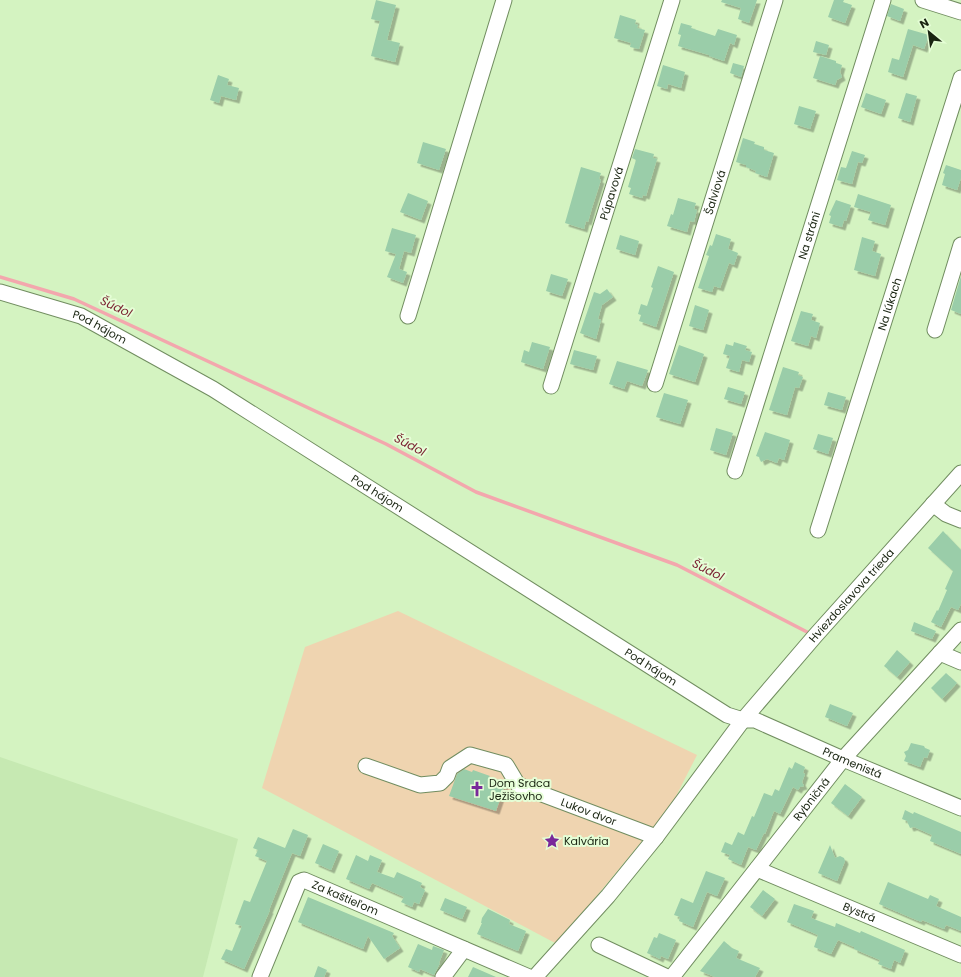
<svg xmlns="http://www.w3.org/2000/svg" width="961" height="977" font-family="Poppins,sans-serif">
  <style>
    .built { fill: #c6e9b2 }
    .green { fill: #efd4b0 }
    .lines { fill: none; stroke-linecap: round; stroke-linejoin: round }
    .stream { stroke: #f3a7ad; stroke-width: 3.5 }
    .building { fill: #9acda9; filter: url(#shadow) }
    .minor-casing { stroke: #718d60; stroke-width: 17 }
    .minor { stroke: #fff; stroke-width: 15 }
    .labels { text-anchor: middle; stroke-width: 4; stroke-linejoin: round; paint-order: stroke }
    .street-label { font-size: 11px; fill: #192411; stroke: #e5fed6 }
    .poi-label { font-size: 11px; fill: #192411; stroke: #e5fed6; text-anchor: start }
    .water-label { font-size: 12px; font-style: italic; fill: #7b2333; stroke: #e5fed6 }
  </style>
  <defs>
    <filter id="shadow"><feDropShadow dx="3.5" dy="3.5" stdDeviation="0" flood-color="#0004"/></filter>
  </defs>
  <rect width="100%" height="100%" fill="#d4f3c1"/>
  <path class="built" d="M 0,757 L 238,839 L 203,977 L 0,977 Z"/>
  <path class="green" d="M 398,611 L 697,755 L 671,806 L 557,944 L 262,788 L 305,647 Z"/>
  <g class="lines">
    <path class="stream" d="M 0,277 L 74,299 L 386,444 L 476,492 L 677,565 L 809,633"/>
  </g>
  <path class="building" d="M 376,0 L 396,5 L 387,40 L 400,43 L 395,62 L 371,56 L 380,21 L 371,19 Z
    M 722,0 L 757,0 L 749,23 L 738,19 L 741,8 L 721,2 Z
    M 834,0 L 844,0 L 843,2 L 852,5 L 845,23 L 828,17 Z
    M 891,4 L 904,9 L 900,21 L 887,16 Z
    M 620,15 L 636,20 L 635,24 L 638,25 L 637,28 L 645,30 L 639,49 L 630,47 L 631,43 L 614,38 Z
    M 681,23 L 692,26 L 691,28 L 715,36 L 718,29 L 737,35 L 734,45 L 730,43 L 724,61 L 709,56 L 709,55 L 678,46 L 681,35 L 678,34 Z
    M 908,29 L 929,35 L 924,49 L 913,45 L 903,77 L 888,72 L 892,58 L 899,60 Z
    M 816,41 L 829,45 L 826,55 L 813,52 Z
    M 820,56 L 836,61 L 836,63 L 842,65 L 840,72 L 842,77 L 837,80 L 835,85 L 813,78 Z
    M 733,63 L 744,66 L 741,77 L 730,73 Z
    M 663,65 L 685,72 L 681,88 L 668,84 L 667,89 L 657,86 Z
    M 218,75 L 229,79 L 227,85 L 239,88 L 236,100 L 221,96 L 219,103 L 210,100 Z
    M 866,93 L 886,100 L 881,114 L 861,107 Z
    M 906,93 L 917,96 L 910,122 L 898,118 Z
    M 799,106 L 816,111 L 810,129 L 794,124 Z
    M 743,138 L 755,142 L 754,144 L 764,147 L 764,150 L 774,153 L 767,177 L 755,173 L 756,171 L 746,167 L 746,165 L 736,162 Z
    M 423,142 L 446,149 L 439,170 L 417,163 Z
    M 635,149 L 654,154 L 653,158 L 657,159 L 646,196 L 643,195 L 642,198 L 629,194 L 631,188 L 628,187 L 636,160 L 632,158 Z
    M 852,151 L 865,155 L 862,163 L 858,162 L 852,184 L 837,180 L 841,167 L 846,168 Z
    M 946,165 L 961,170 L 961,178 L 957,190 L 942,185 L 945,174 L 943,173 Z
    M 581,167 L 601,173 L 599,179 L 601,180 L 592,208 L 588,222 L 586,221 L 584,229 L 565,223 Z
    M 408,193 L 428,201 L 421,220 L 400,212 Z
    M 858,194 L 891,205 L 885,225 L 868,220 L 871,212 L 854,207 Z
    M 678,198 L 696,203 L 694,209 L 697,210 L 694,222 L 690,221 L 687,232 L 667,226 L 671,214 L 673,215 Z
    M 836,200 L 851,205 L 846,221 L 844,220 L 842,227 L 829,223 L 831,216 L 829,215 Z
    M 392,228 L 416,235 L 411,253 L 404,251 L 399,269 L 407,272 L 403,283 L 387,277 L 396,254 L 385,251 Z
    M 716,234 L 731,239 L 728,249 L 738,253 L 734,265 L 729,263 L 720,288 L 714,286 L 712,292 L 698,288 L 709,256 L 706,255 L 710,245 L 712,246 Z
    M 620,235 L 639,241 L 635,255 L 616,249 Z
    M 862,237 L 875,241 L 872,251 L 881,254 L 875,276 L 854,270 Z
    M 658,266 L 674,272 L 656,327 L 639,321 L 641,315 L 638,314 L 641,304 L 647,306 L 653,288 L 651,287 Z
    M 551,274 L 568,279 L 562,296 L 546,291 Z
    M 961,276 L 961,314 L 951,310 Z
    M 607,289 L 613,297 L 602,305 L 598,319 L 601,320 L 596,339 L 580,333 L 594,292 L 600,294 Z
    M 695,305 L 709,310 L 703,330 L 689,326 Z
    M 801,311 L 813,314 L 811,320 L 820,323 L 816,338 L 811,336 L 808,346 L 791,341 Z
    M 532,342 L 550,347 L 543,369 L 521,362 L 524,350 L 529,352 Z
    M 734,342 L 747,346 L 745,350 L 752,352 L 749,362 L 742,360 L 739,372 L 726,368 L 730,356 L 723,354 L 726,344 L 733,346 Z
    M 679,345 L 704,354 L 695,382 L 669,374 Z
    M 574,350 L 597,356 L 593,370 L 570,364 Z
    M 617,361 L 648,370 L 642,386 L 627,381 L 624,389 L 609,384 Z
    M 783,367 L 799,372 L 798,375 L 803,377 L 799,388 L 795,387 L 787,415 L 769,410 Z
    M 728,387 L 745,392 L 741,404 L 724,399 Z
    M 828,392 L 846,397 L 842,410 L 824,405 Z
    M 664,393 L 688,400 L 680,424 L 656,417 Z
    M 716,428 L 733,433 L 726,455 L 710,450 Z
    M 765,432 L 790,440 L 784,460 L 779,458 L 777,463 L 767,459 L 761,462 L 759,457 L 756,456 Z
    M 818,434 L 833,438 L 828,454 L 813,449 Z
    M 943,531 L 961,550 L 961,604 L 958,610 L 951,607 L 941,627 L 931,622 L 937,610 L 938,611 L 947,590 L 945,589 L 953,571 L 928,548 Z
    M 914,622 L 936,631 L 932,639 L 911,631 Z
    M 897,650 L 910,662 L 897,677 L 884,666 Z
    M 946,673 L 957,683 L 942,699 L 931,688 Z
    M 830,704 L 853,713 L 847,726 L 825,717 Z
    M 911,743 L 924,746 L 925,748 L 930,750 L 927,758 L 924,757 L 920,767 L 904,761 L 906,756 L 904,752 L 908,750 Z
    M 795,762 L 805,767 L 803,773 L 805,774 L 802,782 L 804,786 L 800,787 L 798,790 L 793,787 L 780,814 L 774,811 L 765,834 L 764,833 L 756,850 L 748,847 L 741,865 L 728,859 L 730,855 L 721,852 L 725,842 L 732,845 L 738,832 L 744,835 L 752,816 L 754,817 L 764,793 L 772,796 L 775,789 L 779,791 L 789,767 L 792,769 Z
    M 464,769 L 472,772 L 473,770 L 490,776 L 489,777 L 506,782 L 496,811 L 449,796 L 457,774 Z
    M 845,784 L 862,797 L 848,816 L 831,803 Z
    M 905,810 L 913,814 L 914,812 L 961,832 L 961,854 L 930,841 L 932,835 L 914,827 L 910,828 L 907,821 L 902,819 Z
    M 293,829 L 308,835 L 300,856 L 292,853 L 269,910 L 270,910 L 244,969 L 221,959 L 226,949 L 232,951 L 242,926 L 235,924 L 244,900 L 250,902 L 267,861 L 255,856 L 258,850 L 253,848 L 258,837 L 285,848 Z
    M 323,844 L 339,851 L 331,870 L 315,863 Z
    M 830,845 L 835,858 L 840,856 L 844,858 L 845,861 L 837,881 L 818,873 Z
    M 356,855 L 368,861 L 370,855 L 382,860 L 377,872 L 394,878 L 397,872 L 422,883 L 420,887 L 425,890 L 419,904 L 414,902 L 412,907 L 401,902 L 404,897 L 372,883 L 369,889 L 346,879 Z
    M 706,871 L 725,878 L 717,896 L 707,892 L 693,927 L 679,921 L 680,917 L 674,915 L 681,898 L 693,903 Z
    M 888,882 L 928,899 L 930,895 L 939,899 L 936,906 L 961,917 L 961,931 L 946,925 L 944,929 L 922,920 L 921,922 L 879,904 Z
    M 763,890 L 775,899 L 762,916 L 750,907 Z
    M 308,897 L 394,933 L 392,936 L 400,948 L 384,959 L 368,936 L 363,949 L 298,922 Z
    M 445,898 L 467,907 L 462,919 L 440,910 Z
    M 794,904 L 814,911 L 811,918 L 835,927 L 836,923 L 860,933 L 861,931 L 905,950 L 900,963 L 894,960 L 891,969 L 878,964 L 880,960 L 854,949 L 854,947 L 838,940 L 831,954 L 814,947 L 818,935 L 787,922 Z
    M 488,909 L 510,920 L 509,924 L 526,931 L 518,951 L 477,934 L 482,923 L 481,923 L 482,918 Z
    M 659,933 L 676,940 L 668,959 L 661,956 L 660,959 L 647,953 L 654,937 L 657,938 Z
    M 724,941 L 732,948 L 739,951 L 736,958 L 760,968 L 755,977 L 715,977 L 700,971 Z
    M 418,944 L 432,950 L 433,946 L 444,950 L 439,963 L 440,963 L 434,975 L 420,969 L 419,972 L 408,967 Z
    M 318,966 L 327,970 L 324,977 L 314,977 Z
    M 473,967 L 496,977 L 468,977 Z"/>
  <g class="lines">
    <g class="minor-casing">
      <g id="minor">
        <path d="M 923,0 L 961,12"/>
        <path id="s1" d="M 0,292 L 81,316 L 213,389 L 727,715 L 743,720 L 755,720 L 843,759 L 961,808"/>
        <path d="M 408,316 L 504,0"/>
        <path d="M 935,330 L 961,245"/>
        <path id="s2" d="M 655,384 L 775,0"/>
        <path id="s3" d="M 551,386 L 672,0"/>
        <path id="s4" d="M 735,471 L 883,0"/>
        <path d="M 933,504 L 946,514 L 961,520"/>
        <path id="s5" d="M 818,530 L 961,78"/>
        <path d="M 940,653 L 961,662"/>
        <path id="s6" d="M 366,766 L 420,785 L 440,783 L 447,776 L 450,768 L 470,755 L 506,765 L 518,785 L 656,837"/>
        <path id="s7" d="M 757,869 L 961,955"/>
        <path d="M 599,945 L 667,977"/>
        <path id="s8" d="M 260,977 L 299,882 L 304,880 L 529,977"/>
        <path d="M 443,977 L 464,949"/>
        <path id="s9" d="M 535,977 L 608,896 L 656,837 L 743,720 L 815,636 L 961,473"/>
        <path id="s10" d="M 672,977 L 843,759 L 961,630"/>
      </g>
    </g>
    <use href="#minor" class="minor"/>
  </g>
  <defs>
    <g id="church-bare" transform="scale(1.2)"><path d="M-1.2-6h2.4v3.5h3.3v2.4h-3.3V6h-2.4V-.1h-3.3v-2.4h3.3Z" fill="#79299a" stroke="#e5fed6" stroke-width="2.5" paint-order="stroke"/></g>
    <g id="sight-bare" transform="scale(1.2)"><path d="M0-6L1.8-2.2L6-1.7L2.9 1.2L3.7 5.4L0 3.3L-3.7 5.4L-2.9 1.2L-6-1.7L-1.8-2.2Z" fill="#79299a" stroke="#e5fed6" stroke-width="2.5" paint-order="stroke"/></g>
  </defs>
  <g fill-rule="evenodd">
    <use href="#church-bare" x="477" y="789"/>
    <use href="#sight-bare" x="552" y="841"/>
  </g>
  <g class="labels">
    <g class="street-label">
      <text dy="4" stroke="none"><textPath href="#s2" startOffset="201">Šalviová</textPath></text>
      <text dy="4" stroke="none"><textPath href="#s3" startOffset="202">Púpavová</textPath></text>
      <text dy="4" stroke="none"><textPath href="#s4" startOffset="247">Na stráni</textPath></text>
      <text dy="4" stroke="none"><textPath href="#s5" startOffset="237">Na lúkach</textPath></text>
      <text dy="4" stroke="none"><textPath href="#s1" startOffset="106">Pod hájom</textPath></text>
      <text dy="4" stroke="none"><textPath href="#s1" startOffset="430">Pod hájom</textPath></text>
      <text dy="4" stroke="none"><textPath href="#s9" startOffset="496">Hviezdoslavova trieda</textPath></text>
      <text dy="4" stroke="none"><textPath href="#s1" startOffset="754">Pod hájom</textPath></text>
      <text dy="4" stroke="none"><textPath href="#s1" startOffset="979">Pramenistá</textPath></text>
      <text dy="4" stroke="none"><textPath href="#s10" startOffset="226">Rybničná</textPath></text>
      <text dy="4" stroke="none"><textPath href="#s6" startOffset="256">Lukov dvor</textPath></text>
      <text dy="4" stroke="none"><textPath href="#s8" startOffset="153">Za kaštieľom</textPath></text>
      <text dy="4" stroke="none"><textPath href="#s7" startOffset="111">Bystrá</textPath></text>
    </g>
    <g class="poi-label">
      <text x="489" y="787">Dom Srdca<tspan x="489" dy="13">Ježišovho</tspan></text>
      <text x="564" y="845">Kalvária</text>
    </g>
    <g class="water-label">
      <text transform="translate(116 307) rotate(25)" y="4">Šúdol</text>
      <text transform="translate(410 445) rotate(28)" y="4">Šúdol</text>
      <text transform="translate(708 570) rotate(27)" y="4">Šúdol</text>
    </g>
  </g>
  <g transform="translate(929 32) rotate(331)" stroke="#e5fed6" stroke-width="3" paint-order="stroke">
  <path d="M0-3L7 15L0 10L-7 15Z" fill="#192411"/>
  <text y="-6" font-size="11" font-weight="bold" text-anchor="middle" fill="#192411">N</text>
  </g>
</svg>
